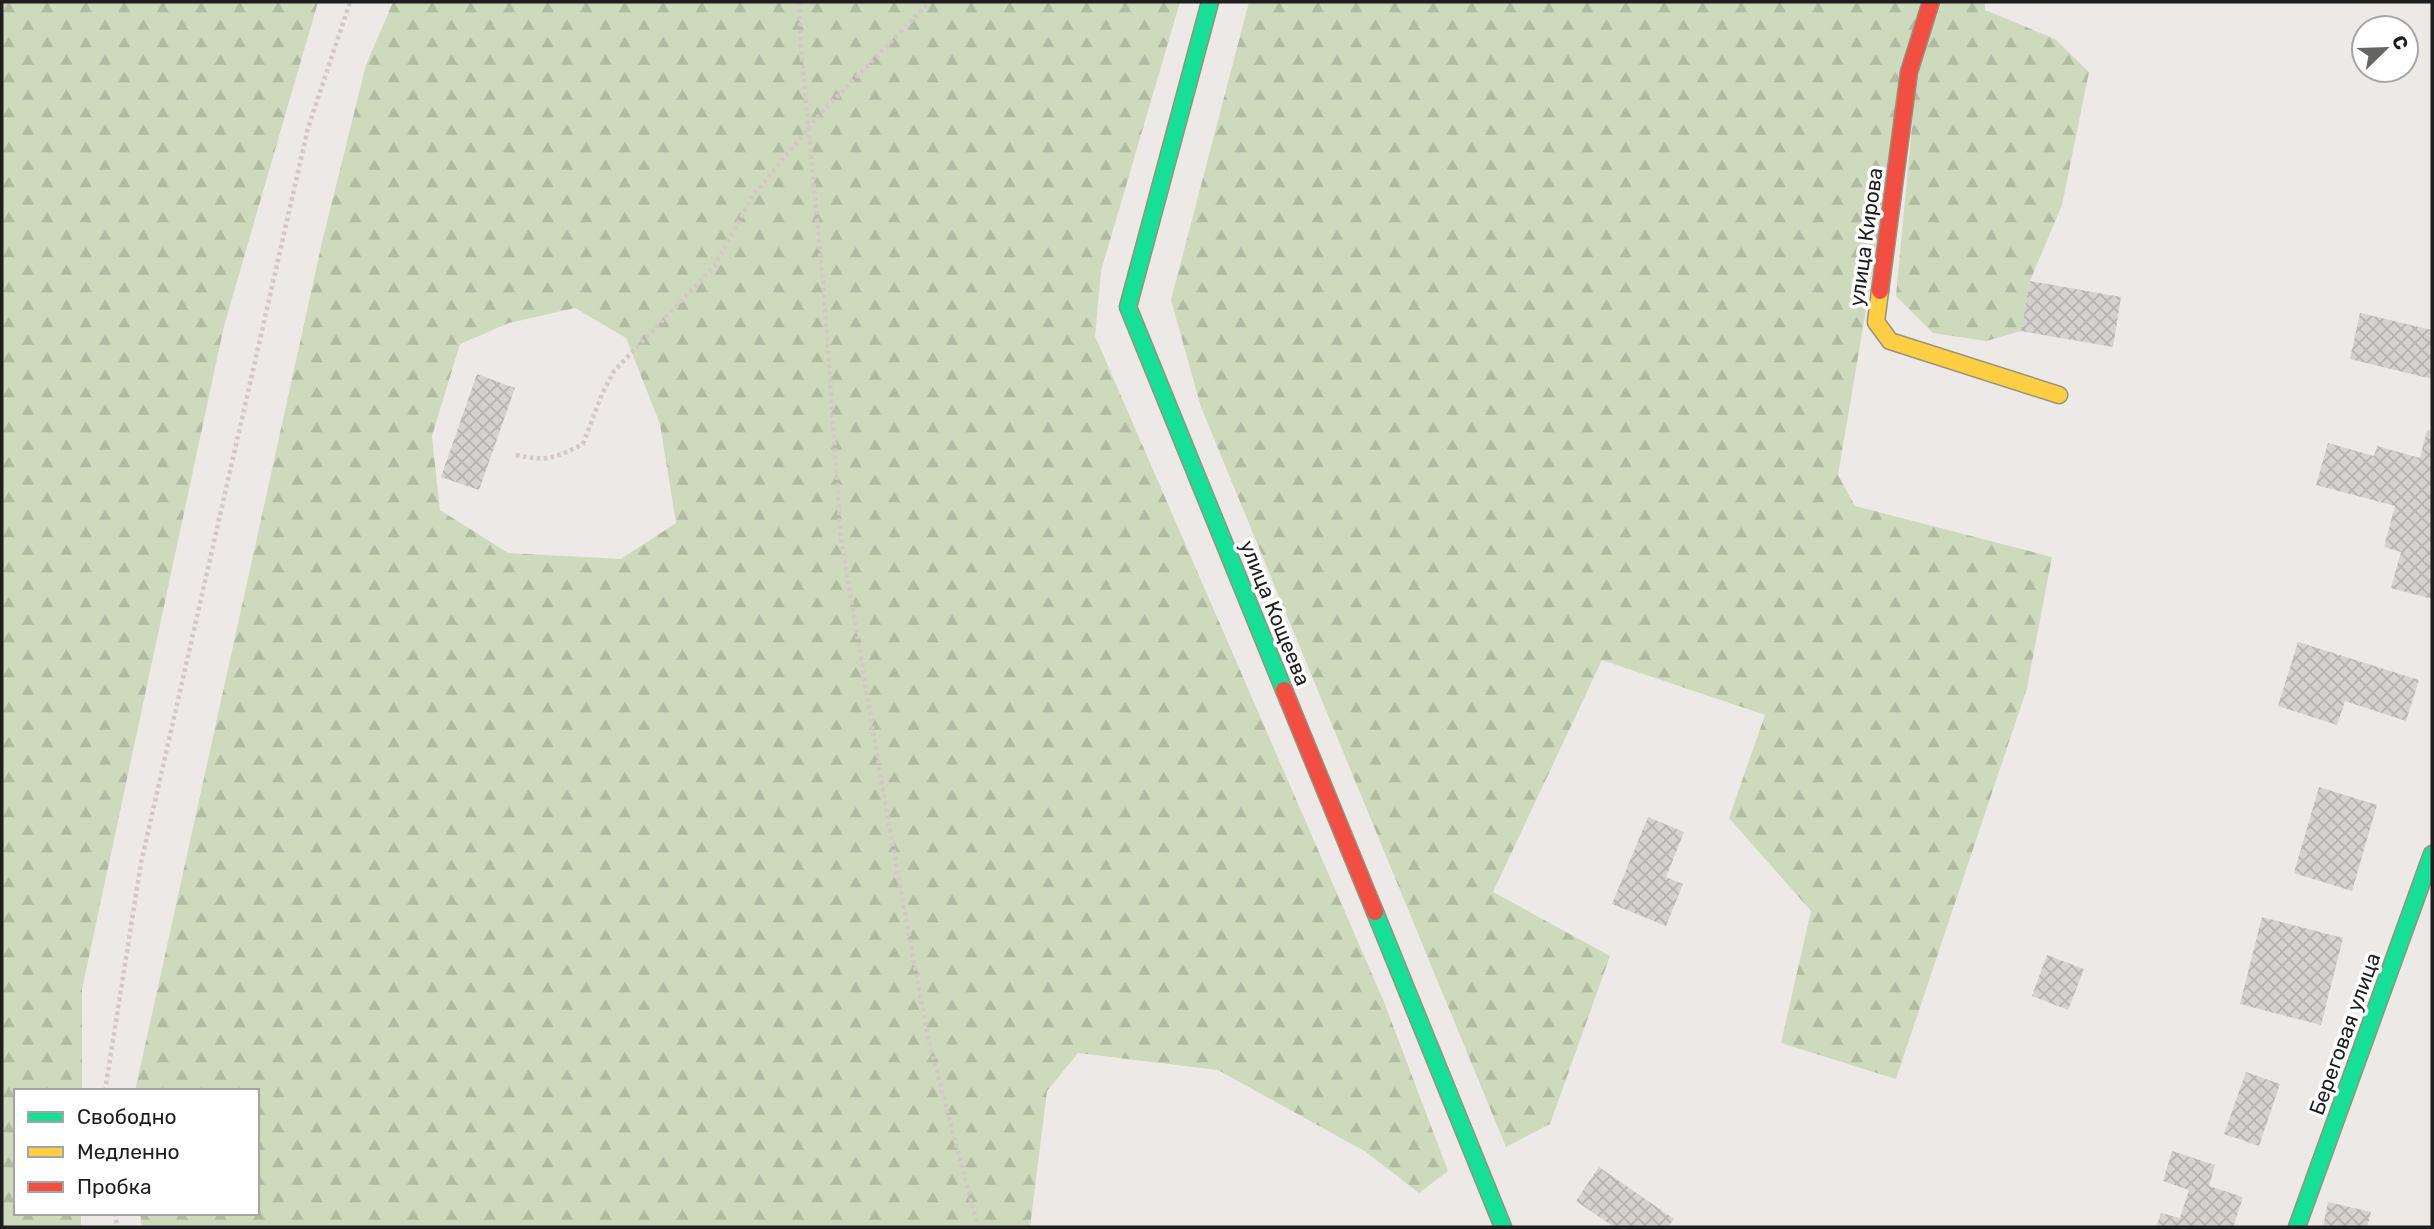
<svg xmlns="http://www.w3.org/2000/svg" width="2434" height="1229" font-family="Rubik,sans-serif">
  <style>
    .forest { fill: url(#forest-firs); fill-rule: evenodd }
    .building { fill: url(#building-cross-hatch) }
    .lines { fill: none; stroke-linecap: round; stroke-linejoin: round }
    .fast-casing { stroke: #96927f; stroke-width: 19 }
    .slow-casing { stroke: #96927f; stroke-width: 19 }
    .jam-casing { stroke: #96927f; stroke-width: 19 }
    .path { stroke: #d5c7c8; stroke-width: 4.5; stroke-dasharray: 3.5 3.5; stroke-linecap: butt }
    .fast { stroke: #16e098; stroke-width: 16 }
    .slow { stroke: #ffcf43; stroke-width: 16 }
    .jam { stroke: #f24e42; stroke-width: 16 }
    .labels { text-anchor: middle; stroke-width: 7; stroke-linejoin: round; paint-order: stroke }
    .street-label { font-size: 21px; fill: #1e1e1e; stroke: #fff }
  </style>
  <defs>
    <pattern id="forest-firs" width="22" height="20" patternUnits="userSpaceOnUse" patternTransform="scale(1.75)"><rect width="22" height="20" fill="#cedabc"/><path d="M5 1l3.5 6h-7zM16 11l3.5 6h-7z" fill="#b0bba1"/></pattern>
    <pattern id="building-cross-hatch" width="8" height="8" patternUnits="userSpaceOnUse" patternTransform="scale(1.75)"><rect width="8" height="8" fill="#d4d1cf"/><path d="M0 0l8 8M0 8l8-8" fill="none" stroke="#b6b3b1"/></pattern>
  </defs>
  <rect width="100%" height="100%" fill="#ece9e6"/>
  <path class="forest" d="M 2,2 L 318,2 L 224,326 L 82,989 L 82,1091 L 16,1091 L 16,1213 L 81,1213 L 81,1227 L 2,1227 Z
    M 393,2 L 1180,2 L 1101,271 L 1095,336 L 1384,1002 L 1448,1171 L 1419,1193 L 1366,1152 L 1218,1070 L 1078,1053 L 1047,1091 L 1030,1227 L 142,1227 L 140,1213 L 257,1213 L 257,1091 L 135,1091 L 323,238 L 366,65 ZM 575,308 L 626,338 L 660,424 L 676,523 L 621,559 L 508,553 L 440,510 L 432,436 L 460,344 L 509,323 Z
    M 1249,2 L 1923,2 L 1873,268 L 1838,475 L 1855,506 L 2052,557 L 2027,688 L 1896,1079 L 1781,1043 L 1811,911 L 1729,818 L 1765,715 L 1602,660 L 1493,892 L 1610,956 L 1550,1124 L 1506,1147 L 1201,407 L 1171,300 Z
    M 1942,2 L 1985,2 L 1985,10 L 2055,39 L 2089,72 L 2062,205 L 2030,281 L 2021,331 L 1986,341 L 1933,333 L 1896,296 L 1917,73 Z"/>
  <path class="building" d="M 2030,281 L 2121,297 L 2113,347 L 2021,331 Z
    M 2360,313 L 2432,330 L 2432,379 L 2350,359 Z
    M 477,374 L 515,388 L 479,490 L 441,477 Z
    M 2427,430 L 2432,431 L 2432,599 L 2391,588 L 2401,552 L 2384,547 L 2395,506 L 2316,485 L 2328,443 L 2374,456 L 2377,446 L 2420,458 Z
    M 2298,642 L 2419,680 L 2406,721 L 2345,701 L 2337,725 L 2278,706 Z
    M 2319,787 L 2377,805 L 2352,891 L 2294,873 Z
    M 1648,817 L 1684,832 L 1666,877 L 1683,884 L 1666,926 L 1612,904 Z
    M 2262,917 L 2343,938 L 2321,1025 L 2240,1004 Z
    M 2047,955 L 2084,969 L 2068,1010 L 2032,996 Z
    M 2246,1072 L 2280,1084 L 2259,1146 L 2224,1134 Z
    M 2172,1151 L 2215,1165 L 2209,1186 L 2243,1197 L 2233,1227 L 2156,1227 L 2161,1213 L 2180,1218 L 2189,1190 L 2163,1181 Z
    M 1599,1167 L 1674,1219 L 1668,1227 L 1614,1227 L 1576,1201 Z
    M 2328,1202 L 2371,1212 L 2367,1227 L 2323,1227 Z"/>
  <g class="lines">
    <g class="fast-casing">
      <path id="fast" d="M 1210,2 L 1128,307 L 1284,690
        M 1375,912 L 1503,1227
        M 2297,1227 L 2432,854"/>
    </g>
    <g class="slow-casing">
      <path id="slow" d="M 1880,291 L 1876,322 L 1890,341 L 2059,395"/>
    </g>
    <g class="jam-casing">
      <path id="jam" d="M 1880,291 L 1909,72 L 1931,2
        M 1284,690 L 1375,912"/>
    </g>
    <path class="path" d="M 799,2 L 801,49 L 824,294 L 841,539 L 887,814 L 928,1038 L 978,1227
      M 516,455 C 547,462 555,458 583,444 L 602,394 L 614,371 L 714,267 L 752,197 L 820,114 L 930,2
      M 105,1091 L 141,863 L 308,128 L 350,2
      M 115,1213 L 117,1227"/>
    <use href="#fast" class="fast"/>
    <use href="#slow" class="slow"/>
    <use href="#jam" class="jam"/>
  </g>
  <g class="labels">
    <g class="street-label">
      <text transform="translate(1866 237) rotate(-82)" y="7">улица Кирова</text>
      <text transform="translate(1275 613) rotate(68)" y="7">улица Кощеева</text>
      <text transform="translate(2345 1034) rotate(-70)" y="7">Береговая улица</text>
    </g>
  </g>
  <rect width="2434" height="1229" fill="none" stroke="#1e1e1e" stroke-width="7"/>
  <rect x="14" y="1089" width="245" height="126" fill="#ffffff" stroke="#a5a5a5" stroke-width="2"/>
  <rect x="28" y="1112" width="35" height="10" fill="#16e098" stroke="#a5a5a5" stroke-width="2"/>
  <text x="77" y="1124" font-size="21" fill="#1e1e1e">Свободно</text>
  <rect x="28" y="1147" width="35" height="10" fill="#ffcf43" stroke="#a5a5a5" stroke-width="2"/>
  <text x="77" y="1159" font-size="21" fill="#1e1e1e">Медленно</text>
  <rect x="28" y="1182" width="35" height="10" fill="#f24e42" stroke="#a5a5a5" stroke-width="2"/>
  <text x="77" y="1194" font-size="21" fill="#1e1e1e">Пробка</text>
  <g transform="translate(2385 49) rotate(67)"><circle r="33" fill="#ffffff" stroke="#a5a5a5" stroke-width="2"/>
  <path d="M0-5L12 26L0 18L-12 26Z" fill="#666564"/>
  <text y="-10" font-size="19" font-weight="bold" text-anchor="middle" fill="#1e1e1e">С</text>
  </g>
</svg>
